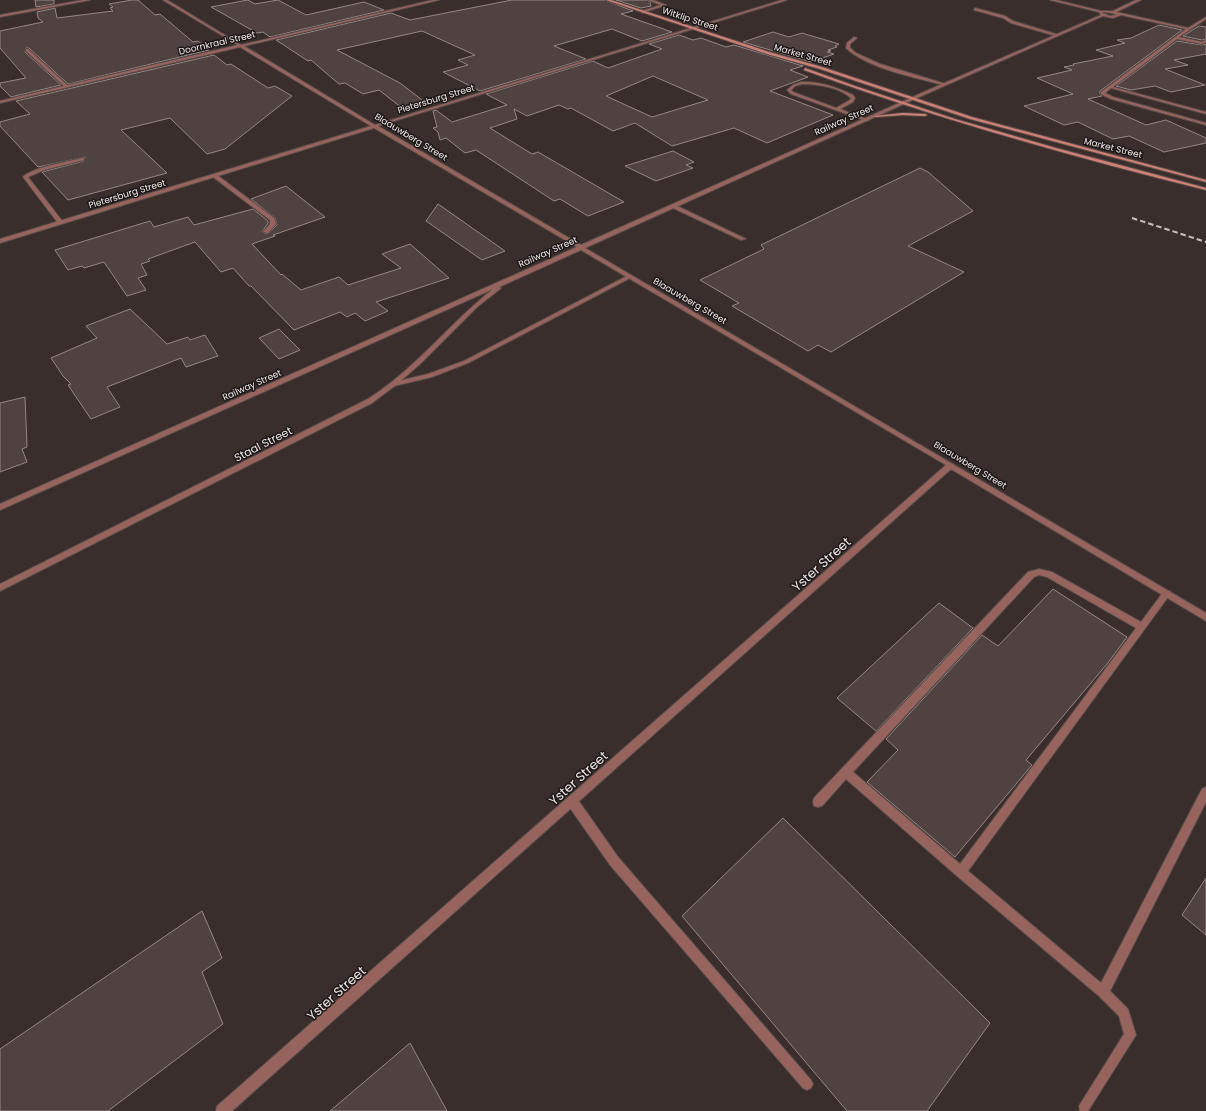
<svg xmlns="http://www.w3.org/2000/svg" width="1206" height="1111" font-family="Poppins,sans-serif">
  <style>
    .building { fill: #4f4240; stroke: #958785; fill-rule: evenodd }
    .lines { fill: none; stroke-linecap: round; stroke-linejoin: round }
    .service-casing { stroke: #574c4a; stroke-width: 2 }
    .minor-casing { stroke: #574c4a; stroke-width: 2 }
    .secondary-casing { stroke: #574c4a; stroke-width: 2 }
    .service { fill: #97645d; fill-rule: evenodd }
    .minor { fill: #97645d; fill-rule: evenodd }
    .secondary { fill: #d07f75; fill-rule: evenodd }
    .rail { stroke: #c8bfbe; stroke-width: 2; stroke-dasharray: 5.5 3; stroke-linecap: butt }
    .labels { text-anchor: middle; stroke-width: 3; stroke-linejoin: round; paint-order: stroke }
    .far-street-label { font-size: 9px; fill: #f0e8e7; stroke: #1d1817 }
    .street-label { font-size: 11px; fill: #f0e8e7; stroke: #1d1817 }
    .near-street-label { font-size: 13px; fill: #f0e8e7; stroke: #1d1817 }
  </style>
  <rect width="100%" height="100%" fill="#3a2e2c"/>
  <path class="building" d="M 35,0 L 54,0 L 54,4 L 36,7 Z
    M 132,0 L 138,0 L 155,15 L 160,14 L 193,42 L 198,41 L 209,50 L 68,84 L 29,48 L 26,48 L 25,52 L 61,85 L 11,97 L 0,86 L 0,83 L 26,78 L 0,48 L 0,31 L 43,22 L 38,18 L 37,12 L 55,8 L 57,18 L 113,11 L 110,8 L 113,7 L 109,4 Z
    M 248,0 L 255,4 L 278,0 L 306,15 L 364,2 L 384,10 L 270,37 L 263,32 L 257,33 L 211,7 Z
    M 512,0 L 605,0 L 633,11 L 621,14 L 672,32 L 642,41 L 612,29 L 554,46 L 586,59 L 480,91 L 443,72 L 468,65 L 458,60 L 475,55 L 422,31 L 337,50 L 400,83 L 426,103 L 402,108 L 379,90 L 363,94 L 345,83 L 339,84 L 311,60 L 308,61 L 276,40 L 391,13 L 410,20 Z
    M 616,0 L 647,0 L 650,2 L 651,6 L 641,8 Z
    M 1159,25 L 1182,30 L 1100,91 L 1100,94 L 1102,96 L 1088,99 L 1146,125 L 1166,120 L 1206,138 L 1206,143 L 1164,152 L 1129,136 L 1113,139 L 1078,122 L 1064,125 L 1024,106 L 1073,94 L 1037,78 L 1072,70 L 1064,67 L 1074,65 L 1073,64 L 1113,56 L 1096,50 L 1125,43 L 1117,40 L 1131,38 Z
    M 1199,26 L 1206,27 L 1206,39 L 1202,40 L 1183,36 Z
    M 773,32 L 789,37 L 802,33 L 839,44 L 835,46 L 837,47 L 828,50 L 831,51 L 827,52 L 834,54 L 811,62 L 743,42 Z
    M 679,35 L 693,40 L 701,38 L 726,47 L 734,45 L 803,66 L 790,70 L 808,77 L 770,91 L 833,115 L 767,143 L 734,128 L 672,146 L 635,123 L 613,131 L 571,108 L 568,109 L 559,105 L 527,116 L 514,109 L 517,119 L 490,128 L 532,154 L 538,152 L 624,202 L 588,216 L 560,199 L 554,201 L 476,150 L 465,153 L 446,138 L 440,140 L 438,132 L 433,128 L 437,127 L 433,111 L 436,110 L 452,122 L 507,105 L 486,94 L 593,61 L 608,68 L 662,49 L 649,44 ZM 653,76 L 708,100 L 652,117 L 606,96 Z
    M 1177,41 L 1202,45 L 1206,44 L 1206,54 L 1174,60 L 1188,65 L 1165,69 L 1205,85 L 1171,92 L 1155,86 L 1131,90 L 1116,86 Z
    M 214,55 L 227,65 L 231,64 L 268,88 L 275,86 L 292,96 L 225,149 L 207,154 L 170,118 L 121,130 L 167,173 L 68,200 L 42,172 L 84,161 L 85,157 L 38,167 L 0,126 L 0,122 L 30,114 L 16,101 Z
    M 673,151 L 694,162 L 686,165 L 693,168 L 656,181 L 625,166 Z
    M 920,168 L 928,172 L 973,211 L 908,246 L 964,272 L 831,352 L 818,345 L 808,351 L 732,306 L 739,303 L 700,280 L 764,249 L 761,245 Z
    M 286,186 L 325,217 L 273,235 L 275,236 L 252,244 L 281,275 L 282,274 L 301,290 L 339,277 L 348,285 L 401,268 L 382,254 L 410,244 L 449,278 L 376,302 L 388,311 L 365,321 L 355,313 L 347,317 L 340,312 L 294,330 L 251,286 L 249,286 L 233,268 L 221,272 L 195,242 L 148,259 L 150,261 L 141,264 L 147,275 L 138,278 L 146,290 L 127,296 L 104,262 L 84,268 L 82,266 L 68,270 L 55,250 L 150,221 L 154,227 L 188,217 L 194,225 L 253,209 L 268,221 L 268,223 L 262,232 L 268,234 L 277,225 L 275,218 L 251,199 Z
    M 438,204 L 505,251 L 482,260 L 426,221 Z
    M 130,309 L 167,344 L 188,337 L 190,340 L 205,335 L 218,356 L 186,367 L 181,358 L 107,387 L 120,407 L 91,419 L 68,385 L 71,384 L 63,376 L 51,358 L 97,338 L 86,326 Z
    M 279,329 L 300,350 L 279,359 L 259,338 Z
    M 25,397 L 27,447 L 22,449 L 27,462 L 0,472 L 0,403 Z
    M 1053,589 L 1127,637 L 1107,664 L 1026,760 L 1032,765 L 955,857 L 867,782 L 898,750 L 886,739 L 982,635 L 998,646 Z
    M 939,603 L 973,628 L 876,731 L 837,698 Z
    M 783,818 L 990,1023 L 927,1111 L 847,1111 L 682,916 Z
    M 1206,878 L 1206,935 L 1182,915 Z
    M 202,911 L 222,958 L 202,972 L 223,1024 L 108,1111 L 0,1111 L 0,1049 Z
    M 410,1043 L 447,1111 L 330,1111 Z"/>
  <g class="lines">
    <g class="service-casing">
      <path id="service" d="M 648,0 L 653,0 L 666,5 L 642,13 L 642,11 L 661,5 Z
        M 975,8 L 1005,16 L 1013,21 L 1059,35 L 1056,36 L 1011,23 L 1003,18 L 974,10 Z
        M 854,37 L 857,38 L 850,44 L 850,48 L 856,53 L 880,64 L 946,84 L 944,85 C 916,78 867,68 846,48 L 847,43 Z
        M 26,49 L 28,49 L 67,85 L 67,87 L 65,87 L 26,51 Z
        M 801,82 C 820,81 837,87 853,95 L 855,98 L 853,102 L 840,109 L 869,120 L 866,121 L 791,94 L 787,90 L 793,85 ZM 802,84 C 817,84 839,87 851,98 L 850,100 L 836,108 L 793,92 L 791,90 L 795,86 Z
        M 82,158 L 84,158 L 84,160 L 44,170 L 28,177 L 63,222 L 58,223 L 23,177 C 33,167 67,162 82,158 Z
        M 213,175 L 217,175 L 274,218 L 276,224 L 268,233 L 263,232 L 270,224 L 270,220 L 213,177 Z
        M 671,205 L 675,205 L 746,239 L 741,240 L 671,207 Z
        M 627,276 L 632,277 L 468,363 L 432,377 L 394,386 L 391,384 L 394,382 L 428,374 L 464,361 Z
        M 1039,569 L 1052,572 L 1141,622 L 1164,591 L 1170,591 L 1171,593 L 968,871 L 1101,983 L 1202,789 L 1206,787 L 1206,802 L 1110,991 L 1128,1009 L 1136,1035 L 1088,1111 L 1080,1111 L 1079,1106 L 1124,1034 L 1119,1016 L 1099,996 L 957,876 L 846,779 L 822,806 L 818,807 L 814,806 L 813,802 L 814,798 L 1028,572 ZM 1039,575 L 1047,577 L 1136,628 L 960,864 L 853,772 L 1034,577 Z
        M 572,796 L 576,797 L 618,857 L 811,1080 L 813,1084 L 811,1088 L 807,1090 L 803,1088 L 610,865 L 568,805 L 567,801 L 568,797 Z"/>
    </g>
    <g class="minor-casing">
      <path id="minor" d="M 83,0 L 90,0 L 0,17 L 0,15 Z
        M 163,0 L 167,0 L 241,45 L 433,0 L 439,0 L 244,46 L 375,125 L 782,0 L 787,0 L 378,126 L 581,245 L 924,92 L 1101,15 L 1099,12 L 1050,0 L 1056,0 L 1101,11 L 1113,11 L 1136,0 L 1141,0 L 1116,12 L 1188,28 L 1206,17 L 1206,19 L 1179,37 L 1202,42 L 1206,40 L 1206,42 L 1202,44 L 1177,39 L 1113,87 L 1206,112 L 1206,114 L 1111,88 L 1105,93 L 1113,97 L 1206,123 L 1206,125 L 1111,99 L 1101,94 L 1101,92 L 1186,29 L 1121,15 L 1113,18 L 1103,16 L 926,94 L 585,248 L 1206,613 L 1206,621 L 951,469 L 232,1111 L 216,1111 L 217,1106 L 946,465 L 581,250 L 499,287 L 501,288 L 500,289 L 477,307 L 420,364 L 396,385 L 372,403 L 0,591 L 0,584 L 368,399 C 385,388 401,375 416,361 C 442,337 465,311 493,289 L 0,510 L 0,504 L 577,247 L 374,128 L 0,243 L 0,239 L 371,126 L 240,47 L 0,103 L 0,101 L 238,45 ZM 1104,12 L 1112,13 L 1117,15 L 1110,16 L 1102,13 Z"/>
    </g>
    <g class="secondary-casing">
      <path id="secondary" d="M 606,0 L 611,0 L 769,52 L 822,67 L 972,117 L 1206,180 L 1206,182 L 970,119 L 820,69 L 767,54 Z
        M 805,68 L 855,86 L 955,119 L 1056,148 L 1206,188 L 1206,190 C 1070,156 935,118 804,70 Z
        M 903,113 L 925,114 L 927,115 L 925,116 L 903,115 L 876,117 L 874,116 Z"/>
    </g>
    <use href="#service" class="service"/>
    <use href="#minor" class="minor"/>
    <use href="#secondary" class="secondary"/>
    <path class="rail" d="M 1132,218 L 1206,242"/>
  </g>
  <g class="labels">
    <g class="far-street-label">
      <text transform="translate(690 19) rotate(18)" y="3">Witklip Street</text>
      <text transform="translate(217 43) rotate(-13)" y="3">Doornkraal Street</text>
      <text transform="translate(803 55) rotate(16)" y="3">Market Street</text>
      <text transform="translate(436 99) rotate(-17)" y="3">Pietersburg Street</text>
      <text transform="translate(844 120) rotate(-24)" y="3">Railway Street</text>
      <text transform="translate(411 137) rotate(31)" y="3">Blaauwberg Street</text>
      <text transform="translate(1113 148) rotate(14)" y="3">Market Street</text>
      <text transform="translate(127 194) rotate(-17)" y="3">Pietersburg Street</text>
      <text transform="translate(548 252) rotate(-24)" y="3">Railway Street</text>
      <text transform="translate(690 301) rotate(30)" y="3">Blaauwberg Street</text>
      <text transform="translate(252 385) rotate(-24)" y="3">Railway Street</text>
      <text transform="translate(970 465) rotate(31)" y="3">Blaauwberg Street</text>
    </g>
    <g class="street-label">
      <text transform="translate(263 444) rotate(-27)" y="4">Staal Street</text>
    </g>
    <g class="near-street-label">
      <text transform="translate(821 564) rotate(-42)" y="5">Yster Street</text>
      <text transform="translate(578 778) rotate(-42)" y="5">Yster Street</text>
      <text transform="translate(336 993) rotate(-42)" y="5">Yster Street</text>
    </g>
  </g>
</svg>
